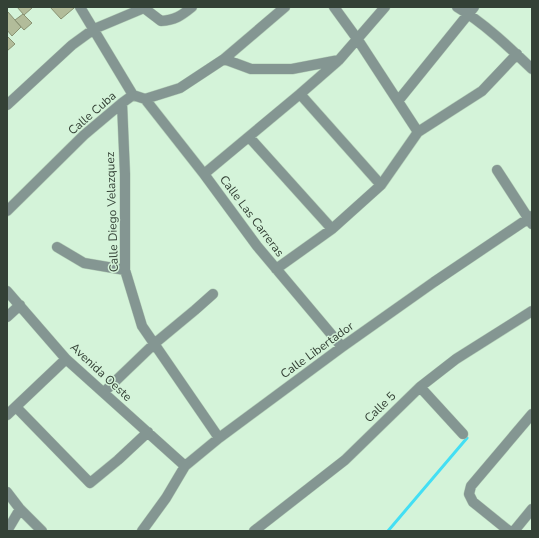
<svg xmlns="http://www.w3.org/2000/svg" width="539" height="538" font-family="'Nunito Sans',sans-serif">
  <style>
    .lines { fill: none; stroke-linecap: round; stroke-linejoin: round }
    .stream { stroke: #43dff4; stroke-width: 3 }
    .building { fill: #b2bc9a; stroke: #899272 }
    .minor-casing { stroke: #b4cfb8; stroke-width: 11 }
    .minor { stroke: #849692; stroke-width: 10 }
    .labels { text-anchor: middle; stroke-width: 3; stroke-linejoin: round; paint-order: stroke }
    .street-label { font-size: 12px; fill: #344136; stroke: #d4f3d9 }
  </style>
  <rect width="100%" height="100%" fill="#d4f3d9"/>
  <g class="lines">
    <path class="stream" d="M 388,531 L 467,438"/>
  </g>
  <path class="building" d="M 17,7 L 30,7 L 32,8 L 24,15 Z
    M 50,7 L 74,7 L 74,8 L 61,19 Z
    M 7,12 L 8,12 L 21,27 L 12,36 L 7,30 Z
    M 23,14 L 32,23 L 24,30 L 15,20 Z
    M 7,36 L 15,44 L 7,51 Z"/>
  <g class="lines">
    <g class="minor-casing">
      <path id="minor" d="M 80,7 L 133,95
        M 334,7 L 358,40 L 418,132
        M 457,7 C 484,23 509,47 532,69
        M 144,8 L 161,21 C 175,20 181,16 192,7
        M 224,59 L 251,69 L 292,69 L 339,60
        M 300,94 L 381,185
        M 145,99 L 204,174 L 257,246 L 342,347
        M 398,101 L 474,7
        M 122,103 L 125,174 L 125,270 L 142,326 L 219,438
        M 7,105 L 72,45 L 94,29 L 144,8
        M 249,137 L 332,229
        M 497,170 L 532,224
        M 204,174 L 300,94 L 339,60 L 385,7
        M 7,211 L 84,135 L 122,103 L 133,95 L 145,99 L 180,88 L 224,59 L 285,7
        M 57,247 L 84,263 L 125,270
        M 276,269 L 332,229 L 381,185 L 418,132 L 482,91 L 517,54
        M 7,291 L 66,359 L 185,466
        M 7,317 L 20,305
        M 420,387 L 463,434
        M 104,392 L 154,344 L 195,310 L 213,294
        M 16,407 L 90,483 L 118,460 L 148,432
        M 7,415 L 66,359
        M 7,492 L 20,509 L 42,531
        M 7,531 L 20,509
        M 142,531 L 166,498 L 185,466 L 219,438 L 342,347 L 434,282 L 532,216
        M 254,531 L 345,460 L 420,387 L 456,359 L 532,311
        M 509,531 L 473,502 L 469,494 L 471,486 L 532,414
        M 514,531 L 532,509"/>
    </g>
    <use href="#minor" class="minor"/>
  </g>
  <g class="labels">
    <g class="street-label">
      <text transform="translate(92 113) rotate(-41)" y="4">Calle Cuba</text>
      <text transform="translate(112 212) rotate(-92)" y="4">Calle Diego Velazquez</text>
      <text transform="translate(252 216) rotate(53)" y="4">Calle Las Carreras</text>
      <text transform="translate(317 350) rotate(-36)" y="4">Calle Libertador</text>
      <text transform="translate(101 372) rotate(43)" y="4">Avenida Oeste</text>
      <text transform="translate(380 407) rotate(-44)" y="4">Calle 5</text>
    </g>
  </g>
  <rect width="539" height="538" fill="none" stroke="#344136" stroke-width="16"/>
</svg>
